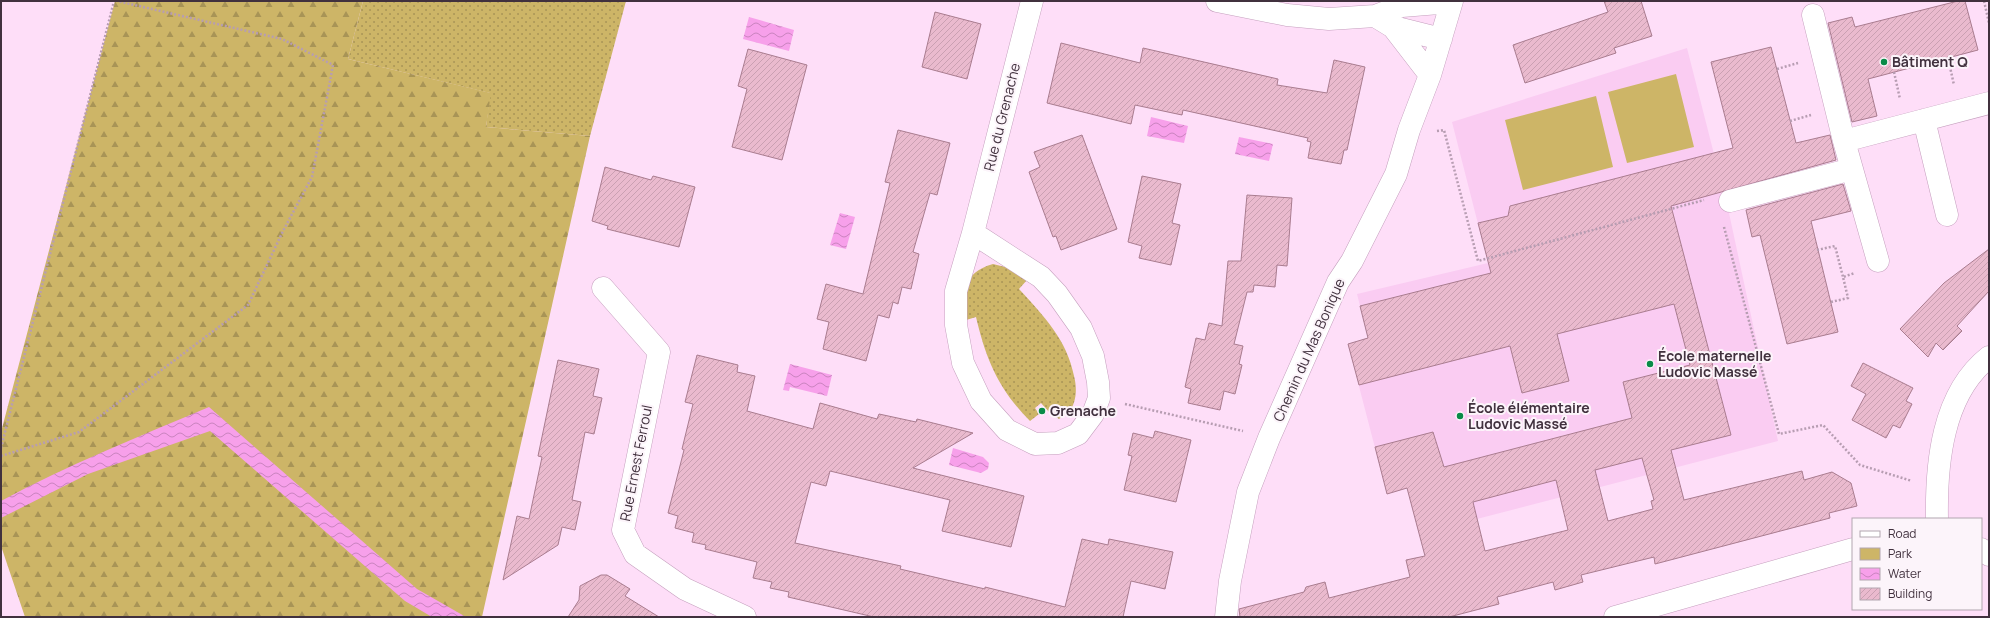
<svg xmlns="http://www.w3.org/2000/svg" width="1990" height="618" font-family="Manrope,sans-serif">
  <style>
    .built { fill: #faccf2 }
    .green { fill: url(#green-dots) }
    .forest { fill: url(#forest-firs) }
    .pitch { fill: #cdb567 }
    .water { fill: url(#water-waves) }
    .building { fill: url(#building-hatch); stroke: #a97c8f; fill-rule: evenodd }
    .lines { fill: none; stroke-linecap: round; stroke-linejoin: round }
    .minor-casing { stroke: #c5a0be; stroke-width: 23 }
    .path { stroke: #b79db2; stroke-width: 2.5; stroke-dasharray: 2 2; stroke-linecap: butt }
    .minor { stroke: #fff; stroke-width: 22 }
    .poi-dot { fill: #088b48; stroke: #fcf4fa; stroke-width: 1.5 }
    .labels { text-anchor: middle; stroke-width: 4; stroke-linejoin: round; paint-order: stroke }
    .poi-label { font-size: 14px; font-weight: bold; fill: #41313e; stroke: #fcf4fa; text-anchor: start }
    .street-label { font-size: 14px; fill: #41313e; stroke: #fcf4fa }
  </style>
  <defs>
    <pattern id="green-dots" width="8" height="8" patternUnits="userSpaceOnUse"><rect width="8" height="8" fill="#cdb567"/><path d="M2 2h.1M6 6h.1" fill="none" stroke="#a89456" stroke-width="1.8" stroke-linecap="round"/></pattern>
    <pattern id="forest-firs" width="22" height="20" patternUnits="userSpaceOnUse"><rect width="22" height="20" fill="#cdb567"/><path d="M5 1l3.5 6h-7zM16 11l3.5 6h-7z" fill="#a89456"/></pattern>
    <pattern id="water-waves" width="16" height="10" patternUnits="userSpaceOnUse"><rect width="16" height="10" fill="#f7a0ea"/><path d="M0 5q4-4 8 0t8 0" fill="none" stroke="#ca83bf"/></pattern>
    <pattern id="building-hatch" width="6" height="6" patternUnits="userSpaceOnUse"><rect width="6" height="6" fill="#eabace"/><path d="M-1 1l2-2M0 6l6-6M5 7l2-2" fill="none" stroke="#caa0b2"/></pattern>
  </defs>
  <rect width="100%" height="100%" fill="#fedef8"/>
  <path class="built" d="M 1687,48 L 1729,213 L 1778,441 L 1419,534 L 1407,488 L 1387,494 L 1348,344 L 1368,338 L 1357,294 L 1488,263 L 1452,122 Z"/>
  <path class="green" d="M 363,1 L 626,1 L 590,136 L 486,127 L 490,93 L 348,59 Z
    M 993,264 L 1013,269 L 1027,280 L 1019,289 C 1044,316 1067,340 1074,376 C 1077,387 1077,402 1069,412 C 1067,414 1062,417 1059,419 L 1050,413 L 1041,403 L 1035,408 L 1039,414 L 1030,421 C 998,389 986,359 976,317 L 963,321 C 965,293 961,273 993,264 Z"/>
  <path class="forest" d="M 115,1 L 363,1 L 348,59 L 491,93 L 486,127 L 590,136 L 482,617 L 25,617 L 1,546 L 1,432 Z"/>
  <path class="pitch" d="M 1676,74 L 1694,147 L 1627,163 L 1608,92 Z
    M 1596,96 L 1613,167 L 1523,190 L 1505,120 Z"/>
  <path class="water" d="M 749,17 L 794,30 L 789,51 L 743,39 Z
    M 1151,117 L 1188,126 L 1184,143 L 1147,136 Z
    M 1239,137 L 1273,144 L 1269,161 L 1235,154 Z
    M 840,213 L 855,217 L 846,249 L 830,245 Z
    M 790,364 L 832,375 L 827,396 L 790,387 L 789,391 L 783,390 Z
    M 209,407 L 417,589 L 466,617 L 432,617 L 405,601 L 210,431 L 88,474 L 1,518 L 1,501 C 68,465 138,437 209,407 Z
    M 953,448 L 983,457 L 989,463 L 988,469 L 981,473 L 949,465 Z"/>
  <path class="building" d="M 1604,1 L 1641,1 L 1652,36 L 1614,48 L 1616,53 L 1525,83 L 1513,45 L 1608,12 Z
    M 1958,1 L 1965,1 L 1978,50 L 1868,79 L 1877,116 L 1852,122 L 1828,23 L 1852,17 L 1855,27 Z
    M 935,12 L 981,24 L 967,79 L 922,67 Z
    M 1061,43 L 1140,63 L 1143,48 L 1278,79 L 1277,85 L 1327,93 L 1334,60 L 1365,67 L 1347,150 L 1344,150 L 1341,164 L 1308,158 L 1311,142 L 1307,141 L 1308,138 L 1183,110 L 1182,115 L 1135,105 L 1131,124 L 1047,103 Z
    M 1771,47 L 1796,143 L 1830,135 L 1836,160 L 1671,206 L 1731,435 L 1671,450 L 1684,500 L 1802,471 L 1804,480 L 1832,472 L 1851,483 L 1857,506 L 1829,513 L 1830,518 L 1655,564 L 1654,557 L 1581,575 L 1583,582 L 1555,590 L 1553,582 L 1497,597 L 1499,604 L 1449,617 L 1240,617 L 1239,609 L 1304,592 L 1306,587 L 1325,582 L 1329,598 L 1410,577 L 1406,560 L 1425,556 L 1407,488 L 1387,494 L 1375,447 L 1433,432 L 1444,467 L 1632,418 L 1623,382 L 1690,365 L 1674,304 L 1557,334 L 1569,381 L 1522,393 L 1510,346 L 1359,385 L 1348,344 L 1368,338 L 1360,306 L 1491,273 L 1478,223 L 1508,216 L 1510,206 L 1733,148 L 1711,62 ZM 1642,458 L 1654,500 L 1651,501 L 1653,509 L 1608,521 L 1595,470 ZM 1556,480 L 1568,530 L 1485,551 L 1473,502 Z
    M 748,49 L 807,65 L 782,160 L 732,147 L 747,89 L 738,86 Z
    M 898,130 L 950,143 L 937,195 L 930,193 L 913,252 L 919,254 L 911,289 L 902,287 L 898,304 L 893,302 L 889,318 L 878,315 L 866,361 L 823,349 L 829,322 L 817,319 L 826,284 L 863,294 L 890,183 L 885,182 Z
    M 1082,135 L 1117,229 L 1061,250 L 1056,236 L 1053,237 L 1029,172 L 1040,167 L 1034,152 Z
    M 605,167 L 651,180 L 653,176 L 695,187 L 679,247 L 607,229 L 608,226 L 592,221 Z
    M 1142,176 L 1181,184 L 1172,223 L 1180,225 L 1171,265 L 1139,258 L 1142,246 L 1128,242 Z
    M 1843,184 L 1851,211 L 1811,221 L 1838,332 L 1787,344 L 1760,235 L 1752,237 L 1746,210 Z
    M 1247,195 L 1292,198 L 1287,266 L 1277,265 L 1275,287 L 1254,285 L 1253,292 L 1247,292 L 1234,344 L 1243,346 L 1239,364 L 1242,365 L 1235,394 L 1224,391 L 1220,410 L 1188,403 L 1191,389 L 1185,387 L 1196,338 L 1205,340 L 1209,323 L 1222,326 L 1228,261 L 1241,261 Z
    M 1989,249 L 1989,291 L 1957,326 L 1962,331 L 1943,350 L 1936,343 L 1928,357 L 1900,329 L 1944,283 Z
    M 697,355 L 738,365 L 737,372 L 755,376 L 747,411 L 813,429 L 820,403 L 877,419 L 879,414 L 916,422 L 917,419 L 973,433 L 913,468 L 1024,496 L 1011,547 L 942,531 L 950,500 L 830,471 L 826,486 L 811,482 L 795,543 L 901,566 L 900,569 L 985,589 L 985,587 L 1065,607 L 1082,539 L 1108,545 L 1109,539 L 1173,552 L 1165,589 L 1131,581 L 1123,617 L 874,617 L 788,597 L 789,592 L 770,588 L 772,582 L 753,578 L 757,562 L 705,549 L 706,545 L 692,542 L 694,533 L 675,528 L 678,516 L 668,513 L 684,450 L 682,449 L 693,404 L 685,402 Z
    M 558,360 L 599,369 L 593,396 L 602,398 L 594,434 L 585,432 L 572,500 L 581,502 L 575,530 L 562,527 L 558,545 L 503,580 L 517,516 L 529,519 L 542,457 L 538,456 Z
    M 1863,363 L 1913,388 L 1906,401 L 1912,404 L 1900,428 L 1893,425 L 1886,438 L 1852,420 L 1866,394 L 1851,386 Z
    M 1155,431 L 1191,440 L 1176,502 L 1124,490 L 1132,456 L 1128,455 L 1133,433 L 1153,438 Z
    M 601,575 L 607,575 L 630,589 L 625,596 L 659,617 L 568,617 L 579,600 L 580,586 Z"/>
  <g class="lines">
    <g class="minor-casing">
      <path id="minor" d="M 1217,1 L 1287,15 L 1329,19 L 1375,16 L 1402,6 L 1451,2
        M 1813,15 L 1844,141 L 1878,261
        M 1375,16 L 1393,27 L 1441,39
        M 1393,27 L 1430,75
        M 1924,120 L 1947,215
        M 1844,141 L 1989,103
        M 1730,201 L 1852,169
        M 973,233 L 1041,277 L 1057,294 L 1081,328 L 1093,356 L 1098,382 L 1099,398 L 1093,414 L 1078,434 L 1058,443 L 1035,444 L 1007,430 L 981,401 L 963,363 L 956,325 L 956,291 L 973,233 L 1032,1
        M 603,288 L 659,352 L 623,530 L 635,554 L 685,589 L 745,617
        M 1937,519 C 1936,464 1942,394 1989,357
        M 1981,549 L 1989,555
        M 1226,617 L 1230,581 L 1248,492 L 1269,438 L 1338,282 L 1352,261 L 1396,174 L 1409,130 L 1430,75 L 1452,1
        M 1615,617 L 1853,549"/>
    </g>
    <path class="path" d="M 1984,1 L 1989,23
      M 1948,58 L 1954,85
      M 1777,69 L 1798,63
      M 1894,72 L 1900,99
      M 1790,121 L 1811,115
      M 1437,131 L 1444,130 L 1478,261 L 1704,200
      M 1724,227 L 1779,434 L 1823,425 L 1860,465 L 1912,481
      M 1817,250 L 1835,246 L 1843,277
      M 1831,302 L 1848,298 L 1843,277 L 1855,273
      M 1125,404 L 1243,431
      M 1,448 L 114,1
      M 1,456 L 79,432 L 248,305 L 283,231 L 312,177 L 333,65 L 282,39 L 117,1"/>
    <use href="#minor" class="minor"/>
  </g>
  <g class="poi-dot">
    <circle cx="1884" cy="62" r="4"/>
    <circle cx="1650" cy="364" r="4"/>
    <circle cx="1042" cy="411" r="4"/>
    <circle cx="1460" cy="416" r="4"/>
  </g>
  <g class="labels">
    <g class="poi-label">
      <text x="1892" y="67">Bâtiment Q</text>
      <text x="1658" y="361">École maternelle<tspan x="1658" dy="16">Ludovic Massé</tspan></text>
      <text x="1468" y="413">École élémentaire<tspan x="1468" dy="16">Ludovic Massé</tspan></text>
      <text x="1050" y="416">Grenache</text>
    </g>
    <g class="street-label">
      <text transform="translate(1002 117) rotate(-76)" y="5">Rue du Grenache</text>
      <text transform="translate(1309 350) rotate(-66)" y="5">Chemin du Mas Bonique</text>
      <text transform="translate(636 463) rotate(-79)" y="5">Rue Ernest Ferroul</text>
    </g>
  </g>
  <rect width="1990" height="618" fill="none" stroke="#41313e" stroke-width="4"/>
  <rect x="1852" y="518" width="130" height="92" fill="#fcf4fa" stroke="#b1a6af"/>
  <rect x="1860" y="531" width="20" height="6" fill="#ffffff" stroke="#b1a6af"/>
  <text x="1888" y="538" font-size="12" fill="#41313e">Road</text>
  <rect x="1860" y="548" width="20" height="12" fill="#cdb567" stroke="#b1a6af"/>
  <text x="1888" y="558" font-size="12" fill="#41313e">Park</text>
  <rect x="1860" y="568" width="20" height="12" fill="url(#water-waves)" stroke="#b1a6af"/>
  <text x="1888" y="578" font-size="12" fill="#41313e">Water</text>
  <rect x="1860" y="588" width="20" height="12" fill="url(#building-hatch)" stroke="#b1a6af"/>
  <text x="1888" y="598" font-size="12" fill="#41313e">Building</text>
</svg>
